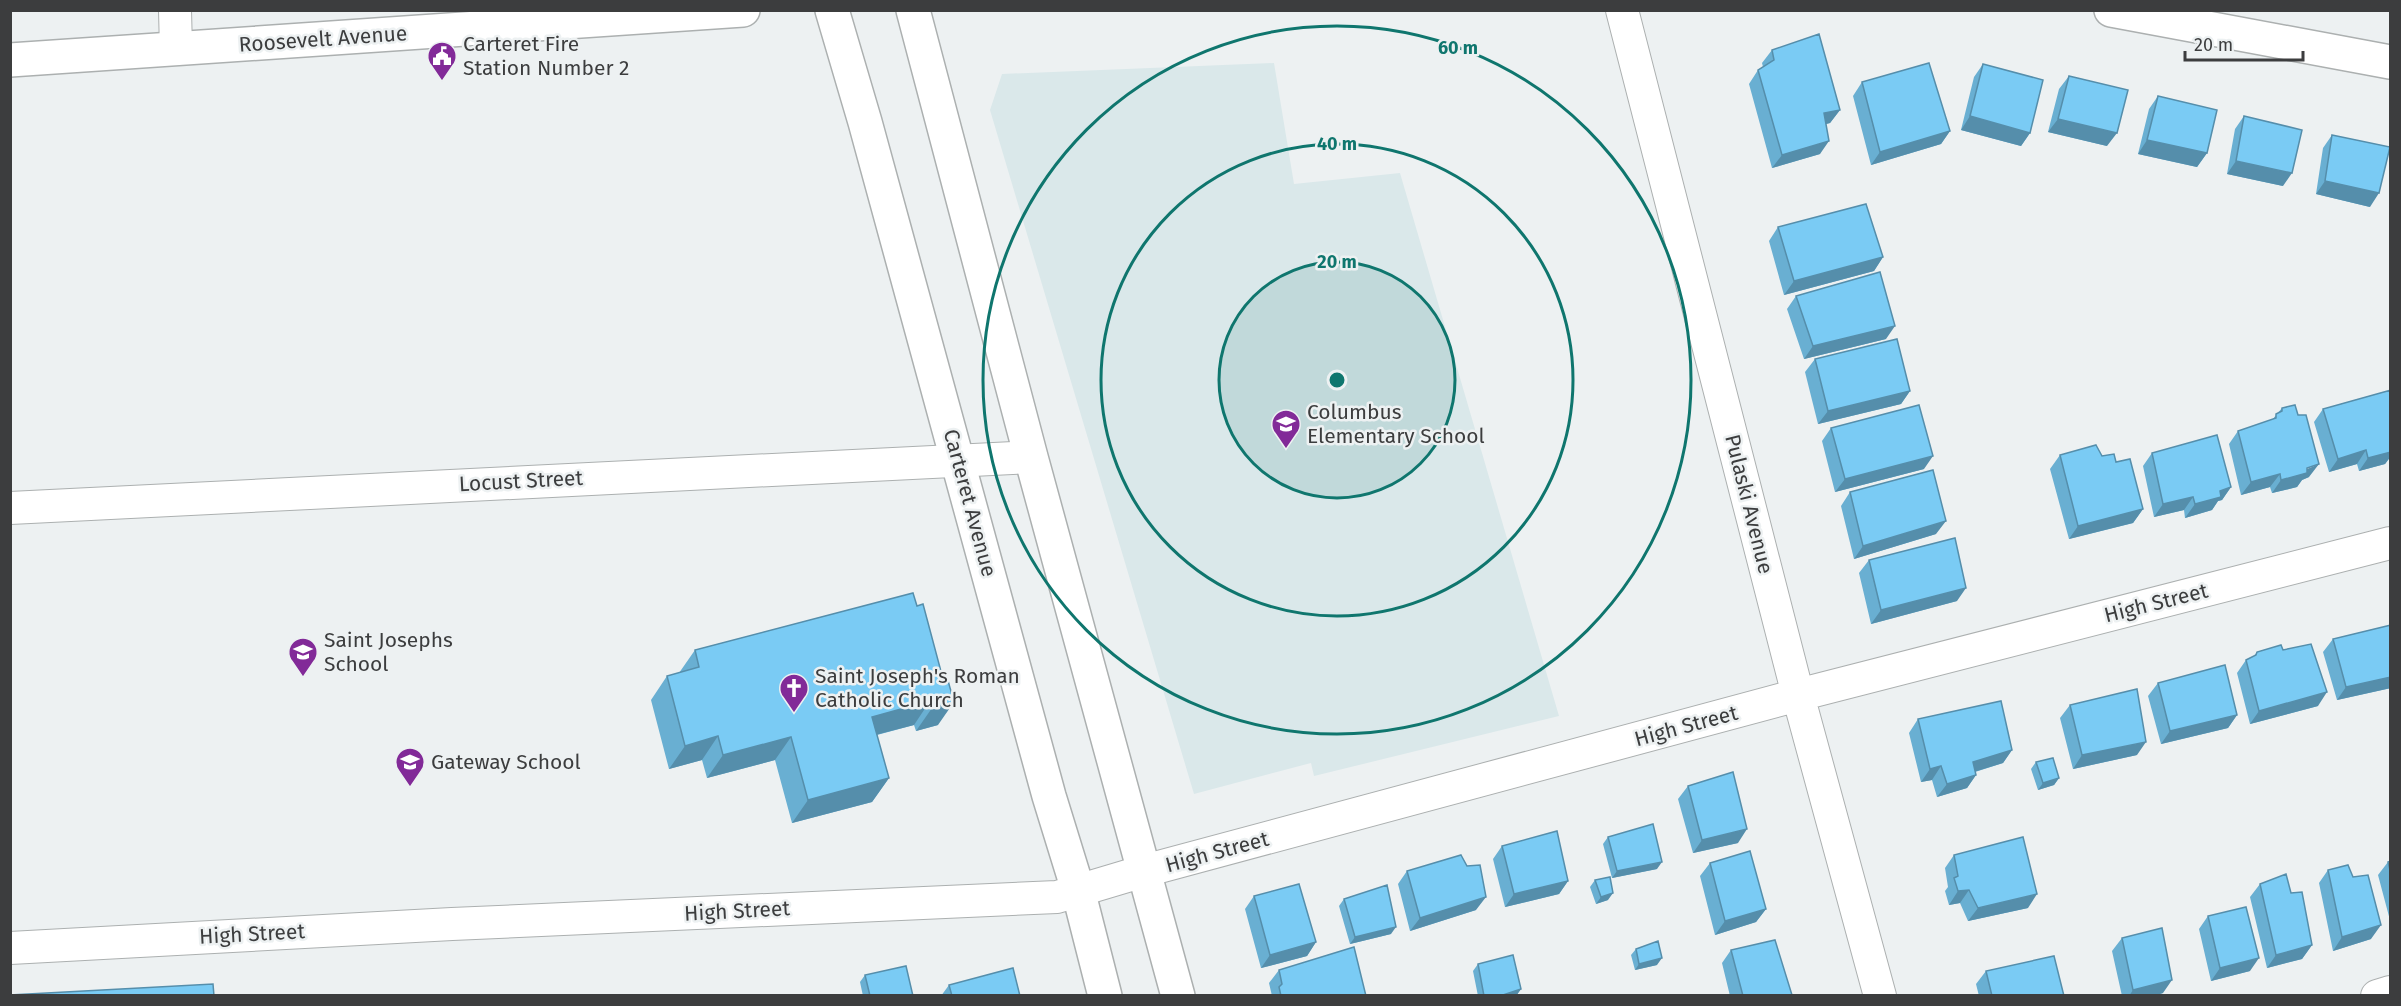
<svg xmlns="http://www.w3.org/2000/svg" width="2401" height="1006" font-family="'Fira Sans',sans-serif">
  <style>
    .built { fill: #dae8ea }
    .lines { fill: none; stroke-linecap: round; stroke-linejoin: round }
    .street-casing { stroke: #acb0b0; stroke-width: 34 }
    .secondary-casing { stroke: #acb0b0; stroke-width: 36 }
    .street { stroke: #fff; stroke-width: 32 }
    .secondary { stroke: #fff; stroke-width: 33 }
    .wall { fill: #69afd2 }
    .shaded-wall { fill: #558eab }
    .building { fill: #7acbf4; stroke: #558eab; stroke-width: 1.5 }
    .ring { fill: none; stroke: #0f766e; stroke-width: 3 }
    .labels { text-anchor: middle; stroke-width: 5; stroke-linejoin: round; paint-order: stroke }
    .street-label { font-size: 21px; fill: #3c3d3e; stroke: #edf1f2 }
    .poi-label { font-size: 21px; fill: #3c3d3e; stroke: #edf1f2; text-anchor: start }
    .centre { fill: #0f766e; stroke: #edf1f2; stroke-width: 3 }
    .ring-label { font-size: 18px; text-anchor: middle; font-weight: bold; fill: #0f766e; stroke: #edf1f2; stroke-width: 5; stroke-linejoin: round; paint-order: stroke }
  </style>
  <rect width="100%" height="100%" fill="#edf1f2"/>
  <path class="built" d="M 1274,63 L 1294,184 L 1400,173 L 1559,716 L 1314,776 L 1311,763 L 1194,794 L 990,110 L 1002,74 Z"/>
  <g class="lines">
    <g class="street-casing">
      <path id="street" d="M 175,10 L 176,49
        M 1622,10 L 1798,695 L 1880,996
        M 10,508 L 1031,457
        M 10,948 L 452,924 L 1057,897 L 1144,871 L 1798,695 L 2390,543
        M 2377,996 L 2390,992"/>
    </g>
    <g class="secondary-casing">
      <path id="secondary" d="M 832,10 L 865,122 L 1049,796 L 1078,890 L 1105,996
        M 913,10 L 1031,457 L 1178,996
        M 2111,10 L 2390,62
        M 10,60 L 743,10"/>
    </g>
    <use href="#street" class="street"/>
    <use href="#secondary" class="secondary"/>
  </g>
  <path class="wall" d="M 1772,50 L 1840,110 L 1830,123 L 1826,124 L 1820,154 L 1772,168 L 1749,84 L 1758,70 L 1763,67 L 1762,63 Z
    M 1983,64 L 2030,133 L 2021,146 L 1961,130 L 1974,77 Z
    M 2069,76 L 2107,146 L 2048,132 L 2059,89 Z
    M 1862,82 L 1950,131 L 1941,144 L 1871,165 L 1853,96 Z
    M 2158,96 L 2207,153 L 2197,167 L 2138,154 L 2149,109 Z
    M 2244,116 L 2283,186 L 2227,174 L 2235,129 Z
    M 2332,135 L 2370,207 L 2316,194 L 2323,148 Z
    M 1778,227 L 1883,257 L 1874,271 L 1784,295 L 1769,241 Z
    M 1796,296 L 1886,339 L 1804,359 L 1787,309 Z
    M 1815,359 L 1910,391 L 1901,404 L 1818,424 L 1805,372 Z
    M 2391,390 L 2391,456 L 2385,464 L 2359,471 L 2357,464 L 2329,472 L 2314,422 L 2323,409 Z
    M 2282,408 L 2309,477 L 2302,480 L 2297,487 L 2272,493 L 2270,487 L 2241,495 L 2229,444 L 2238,431 L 2272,420 Z
    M 1831,428 L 1924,469 L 1835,492 L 1822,441 Z
    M 2152,453 L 2231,487 L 2222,500 L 2218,501 L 2212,510 L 2185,518 L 2184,510 L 2154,517 L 2143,466 Z
    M 2060,455 L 2102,456 L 2116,462 L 2143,509 L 2133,523 L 2069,539 L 2050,469 Z
    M 1850,492 L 1936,534 L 1854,559 L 1841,506 Z
    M 1869,560 L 1957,601 L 1871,624 L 1859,573 Z
    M 913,593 L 938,725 L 916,731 L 914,725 L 877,735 L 889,778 L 872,802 L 792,823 L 775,760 L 707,778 L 702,760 L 669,769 L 651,700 L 667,676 L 679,673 L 695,650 Z
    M 2391,625 L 2391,688 L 2337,700 L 2323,652 L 2333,639 Z
    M 2257,652 L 2318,706 L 2250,724 L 2237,673 L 2246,660 L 2254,656 Z
    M 2158,683 L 2237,715 L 2228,728 L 2161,744 L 2148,696 Z
    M 2070,705 L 2137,755 L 2073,769 L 2060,718 Z
    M 1918,719 L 2012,750 L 2003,763 L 1975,772 L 1976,775 L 1967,788 L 1937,797 L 1932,780 L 1921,782 L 1909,733 Z
    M 2036,762 L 2059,778 L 2054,785 L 2038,790 L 2031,769 Z
    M 1688,786 L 1738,843 L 1693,853 L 1678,799 Z
    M 1608,837 L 1657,869 L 1612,878 L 1603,844 Z
    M 1502,846 L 1568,881 L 1559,894 L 1505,907 L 1493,859 Z
    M 1954,855 L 2028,908 L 1968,921 L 1960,903 L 1949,905 L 1945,891 L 1948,887 L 1945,868 Z
    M 2391,861 L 2391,924 L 2378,875 L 2388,862 Z
    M 1710,863 L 1766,909 L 1756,922 L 1715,935 L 1700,876 Z
    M 2328,870 L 2353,877 L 2371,939 L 2333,951 L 2319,883 Z
    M 1407,871 L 1476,910 L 1410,931 L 1398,884 Z
    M 1595,880 L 1608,900 L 1596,904 L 1590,887 Z
    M 2260,884 L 2291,893 L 2312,945 L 2302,959 L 2267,968 L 2250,897 Z
    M 1254,896 L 1316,942 L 1307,956 L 1261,968 L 1245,909 Z
    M 1344,899 L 1391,934 L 1350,944 L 1339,906 Z
    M 2208,916 L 2250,971 L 2211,981 L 2199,929 Z
    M 2122,938 L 2163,993 L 2153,996 L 2122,996 L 2112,951 Z
    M 1636,949 L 1657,965 L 1635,970 L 1631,955 Z
    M 1731,950 L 1792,996 L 1730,996 L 1722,963 Z
    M 1478,964 L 1521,989 L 1516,996 L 1478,996 L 1473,971 Z
    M 1279,970 L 1366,996 L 1272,996 L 1269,983 Z
    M 1986,971 L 2064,996 L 1979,996 L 1976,984 Z
    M 865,975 L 913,996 L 863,996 L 860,982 Z
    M 949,985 L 1020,996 L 941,996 Z"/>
  <path class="shaded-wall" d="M 1840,110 L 1830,123 L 1814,127 L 1824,113 Z
    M 1970,116 L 2030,133 L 2021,146 L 1961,130 Z
    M 2058,119 L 2117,133 L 2107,146 L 2048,132 Z
    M 1950,131 L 1941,144 L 1871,165 L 1880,152 Z
    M 2147,140 L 2207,153 L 2197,167 L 2138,154 Z
    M 1829,141 L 1820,154 L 1772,168 L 1782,155 Z
    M 2236,161 L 2292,173 L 2283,186 L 2227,174 Z
    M 2325,181 L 2379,193 L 2370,207 L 2316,194 Z
    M 1883,257 L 1874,271 L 1784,295 L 1794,281 Z
    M 1895,326 L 1886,339 L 1804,359 L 1813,346 Z
    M 1910,391 L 1901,404 L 1818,424 L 1828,411 Z
    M 2391,449 L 2391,456 L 2385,464 L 2359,471 L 2368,458 Z
    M 2366,450 L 2357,464 L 2329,472 L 2338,459 Z
    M 1933,456 L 1924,469 L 1835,492 L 1845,479 Z
    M 2319,464 L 2309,477 L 2302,480 L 2297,487 L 2272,493 L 2281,480 Z
    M 2280,474 L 2270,487 L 2241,495 L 2251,482 Z
    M 2231,487 L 2222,500 L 2218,501 L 2212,510 L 2185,518 L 2195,504 L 2220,491 Z
    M 2193,497 L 2184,510 L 2154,517 L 2163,504 Z
    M 2143,509 L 2133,523 L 2069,539 L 2078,526 Z
    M 1946,521 L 1936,534 L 1854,559 L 1863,546 Z
    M 1966,588 L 1957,601 L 1871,624 L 1881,610 Z
    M 2391,677 L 2391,688 L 2337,700 L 2346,687 Z
    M 2327,692 L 2318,706 L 2250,724 L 2259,711 Z
    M 930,701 L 914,725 L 856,740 L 872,717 Z
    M 954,702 L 938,725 L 916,731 L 932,708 Z
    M 2237,715 L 2228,728 L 2161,744 L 2170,731 Z
    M 718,736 L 702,760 L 669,769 L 685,746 Z
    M 791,737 L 775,760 L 707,778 L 723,755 Z
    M 2146,742 L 2137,755 L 2073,769 L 2082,755 Z
    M 2012,750 L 2003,763 L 1964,775 L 1973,762 Z
    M 1941,766 L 1932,780 L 1921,782 L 1930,769 Z
    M 1976,775 L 1967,788 L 1937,797 L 1947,784 Z
    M 889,778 L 872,802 L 792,823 L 808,800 Z
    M 2059,778 L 2054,785 L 2038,790 L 2043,783 Z
    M 1747,829 L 1738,843 L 1693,853 L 1702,840 Z
    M 1662,862 L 1657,869 L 1612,878 L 1617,871 Z
    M 1568,881 L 1559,894 L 1505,907 L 1514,894 Z
    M 1969,890 L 1960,903 L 1949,905 L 1958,891 Z
    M 1613,893 L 1608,900 L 1596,904 L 1601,897 Z
    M 2037,894 L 2028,908 L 1968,921 L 1978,908 Z
    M 1486,897 L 1476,910 L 1410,931 L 1420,918 Z
    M 1766,909 L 1756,922 L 1715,935 L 1725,921 Z
    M 2381,925 L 2371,939 L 2333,951 L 2342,937 Z
    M 1396,927 L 1391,934 L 1350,944 L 1355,937 Z
    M 1316,942 L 1307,956 L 1261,968 L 1270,955 Z
    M 2312,945 L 2302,959 L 2267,968 L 2276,955 Z
    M 1662,958 L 1657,965 L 1635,970 L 1639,964 Z
    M 2259,958 L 2250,971 L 2211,981 L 2220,968 Z
    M 2172,980 L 2163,993 L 2153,996 L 2129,996 L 2133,990 Z
    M 1521,989 L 1516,996 L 1500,996 Z"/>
  <path class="building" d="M 1819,34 L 1840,110 L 1824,113 L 1829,141 L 1782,155 L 1758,70 L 1774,60 L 1772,50 Z
    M 1929,63 L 1950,131 L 1880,152 L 1862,82 Z
    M 1983,64 L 2043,80 L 2030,133 L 1970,116 Z
    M 2069,76 L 2128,90 L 2117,133 L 2058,119 Z
    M 2158,96 L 2217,110 L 2207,153 L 2147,140 Z
    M 2244,116 L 2302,130 L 2292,173 L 2236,161 Z
    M 2332,135 L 2390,147 L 2379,193 L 2325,181 Z
    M 1866,204 L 1883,257 L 1794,281 L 1778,227 Z
    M 1880,272 L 1895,326 L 1813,346 L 1796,296 Z
    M 1897,339 L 1910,391 L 1828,411 L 1815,359 Z
    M 2391,390 L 2391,452 L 2368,458 L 2366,450 L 2338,459 L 2323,409 Z
    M 1919,405 L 1933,456 L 1845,479 L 1831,428 Z
    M 2295,405 L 2298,415 L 2306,415 L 2319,464 L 2307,468 L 2307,473 L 2281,480 L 2280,474 L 2251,482 L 2238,431 L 2276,418 L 2276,414 L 2282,411 L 2282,408 Z
    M 2217,435 L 2231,487 L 2220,491 L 2221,497 L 2195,504 L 2193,497 L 2163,504 L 2152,453 Z
    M 2096,445 L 2102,456 L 2114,454 L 2116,462 L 2130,459 L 2143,509 L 2078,526 L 2060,455 Z
    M 1933,470 L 1946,521 L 1863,546 L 1850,492 Z
    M 1955,538 L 1966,588 L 1881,610 L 1869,560 Z
    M 913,593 L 917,606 L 923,604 L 943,679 L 947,677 L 954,702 L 932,708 L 930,701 L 872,717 L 889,778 L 808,800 L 791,737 L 723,755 L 718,736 L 685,746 L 667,676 L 699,667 L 695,650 Z
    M 2391,625 L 2391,677 L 2346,687 L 2333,639 Z
    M 2311,644 L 2327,692 L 2259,711 L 2246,660 L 2256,655 L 2257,652 L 2281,645 L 2283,650 Z
    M 2225,665 L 2237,715 L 2170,731 L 2158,683 Z
    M 2137,689 L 2146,742 L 2082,755 L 2070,705 Z
    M 2001,701 L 2012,750 L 1973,762 L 1976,775 L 1947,784 L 1941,766 L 1930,769 L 1918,719 Z
    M 2053,758 L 2059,778 L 2043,783 L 2036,762 Z
    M 1733,772 L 1747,829 L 1702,840 L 1688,786 Z
    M 1653,824 L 1662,862 L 1617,871 L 1608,837 Z
    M 1557,831 L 1568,881 L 1514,894 L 1502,846 Z
    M 2023,837 L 2037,894 L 1978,908 L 1969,890 L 1958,891 L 1954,878 L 1958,876 L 1954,855 Z
    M 1750,851 L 1766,909 L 1725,921 L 1710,863 Z
    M 1461,855 L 1467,866 L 1480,865 L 1486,897 L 1420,918 L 1407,871 Z
    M 2391,861 L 2391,874 L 2388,862 Z
    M 2348,865 L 2353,877 L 2368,875 L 2381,925 L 2342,937 L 2328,870 Z
    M 2286,874 L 2291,893 L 2302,892 L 2312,945 L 2276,955 L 2260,884 Z
    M 1610,877 L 1613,893 L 1601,897 L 1595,880 Z
    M 1299,884 L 1316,942 L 1270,955 L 1254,896 Z
    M 1387,885 L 1396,927 L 1355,937 L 1344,899 Z
    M 2246,907 L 2259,958 L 2220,968 L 2208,916 Z
    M 2162,928 L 2172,980 L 2133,990 L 2122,938 Z
    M 1775,940 L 1792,995 L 1743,996 L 1731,950 Z
    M 1658,941 L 1662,958 L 1639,964 L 1636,949 Z
    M 1354,947 L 1366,996 L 1281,996 L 1279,987 L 1282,984 L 1279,970 Z
    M 1513,955 L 1521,989 L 1500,996 L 1484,996 L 1478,964 Z
    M 2054,956 L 2064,996 L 1992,996 L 1986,971 Z
    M 906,966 L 913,996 L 870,996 L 865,975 Z
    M 1013,968 L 1020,996 L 952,996 L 949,985 Z
    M 213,984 L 214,996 L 10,996 L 10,995 Z"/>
  <circle cx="1337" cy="380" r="118" fill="#0f766e" fill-opacity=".12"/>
  <g class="ring">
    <circle cx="1337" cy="380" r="118"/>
    <circle cx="1337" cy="380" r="236"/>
    <circle cx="1337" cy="380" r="354"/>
  </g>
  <defs>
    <g id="civic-pin" transform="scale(1.5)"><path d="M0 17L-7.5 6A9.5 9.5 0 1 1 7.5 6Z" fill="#822a98" stroke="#edf1f2"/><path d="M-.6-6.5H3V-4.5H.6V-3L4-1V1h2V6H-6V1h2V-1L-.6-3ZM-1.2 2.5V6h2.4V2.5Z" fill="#fff"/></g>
    <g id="school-pin" transform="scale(1.5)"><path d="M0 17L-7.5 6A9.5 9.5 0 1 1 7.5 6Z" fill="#822a98" stroke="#edf1f2"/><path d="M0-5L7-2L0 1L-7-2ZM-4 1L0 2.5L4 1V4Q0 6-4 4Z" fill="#fff"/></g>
    <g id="church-pin" transform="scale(1.5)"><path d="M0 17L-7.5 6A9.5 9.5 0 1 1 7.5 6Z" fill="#822a98" stroke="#edf1f2"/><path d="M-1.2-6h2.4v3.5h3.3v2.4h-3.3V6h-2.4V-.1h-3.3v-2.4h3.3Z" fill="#fff"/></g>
  </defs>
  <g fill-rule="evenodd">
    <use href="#civic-pin" x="442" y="56"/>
    <use href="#school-pin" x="1286" y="424"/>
    <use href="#school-pin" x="303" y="652"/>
    <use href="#church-pin" x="794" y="688"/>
    <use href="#school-pin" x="410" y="762"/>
  </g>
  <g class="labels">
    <g class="street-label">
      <text transform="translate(323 39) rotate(-4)" y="7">Roosevelt Avenue</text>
      <text transform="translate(521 481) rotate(-3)" y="7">Locust Street</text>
      <text transform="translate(970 503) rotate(75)" y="7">Carteret Avenue</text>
      <text transform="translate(1749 504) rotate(76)" y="7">Pulaski Avenue</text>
      <text transform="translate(2156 603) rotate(-14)" y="7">High Street</text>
      <text transform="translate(1686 726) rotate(-15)" y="7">High Street</text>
      <text transform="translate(1217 852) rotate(-15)" y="7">High Street</text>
      <text transform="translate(737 911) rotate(-3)" y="7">High Street</text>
      <text transform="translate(252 934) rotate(-3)" y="7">High Street</text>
    </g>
    <g class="poi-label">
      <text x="463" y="51">Carteret Fire<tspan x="463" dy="24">Station Number 2</tspan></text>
      <text x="1307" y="419">Columbus<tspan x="1307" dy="24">Elementary School</tspan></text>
      <text x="324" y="647">Saint Josephs<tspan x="324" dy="24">School</tspan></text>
      <text x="815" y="683">Saint Joseph's Roman<tspan x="815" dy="24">Catholic Church</tspan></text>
      <text x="431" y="769">Gateway School</text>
    </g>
  </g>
  <circle cx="1337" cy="380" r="9" class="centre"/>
  <g class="ring-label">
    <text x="1458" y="54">60 m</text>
    <text x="1337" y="150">40 m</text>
    <text x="1337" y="268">20 m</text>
  </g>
  <rect width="2401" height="1006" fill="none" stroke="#3c3d3e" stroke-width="24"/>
  <path d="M2185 51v9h118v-9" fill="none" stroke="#3c3d3e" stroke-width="3"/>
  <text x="2194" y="51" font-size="18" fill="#3c3d3e" stroke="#edf1f2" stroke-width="4.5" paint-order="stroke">20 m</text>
</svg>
